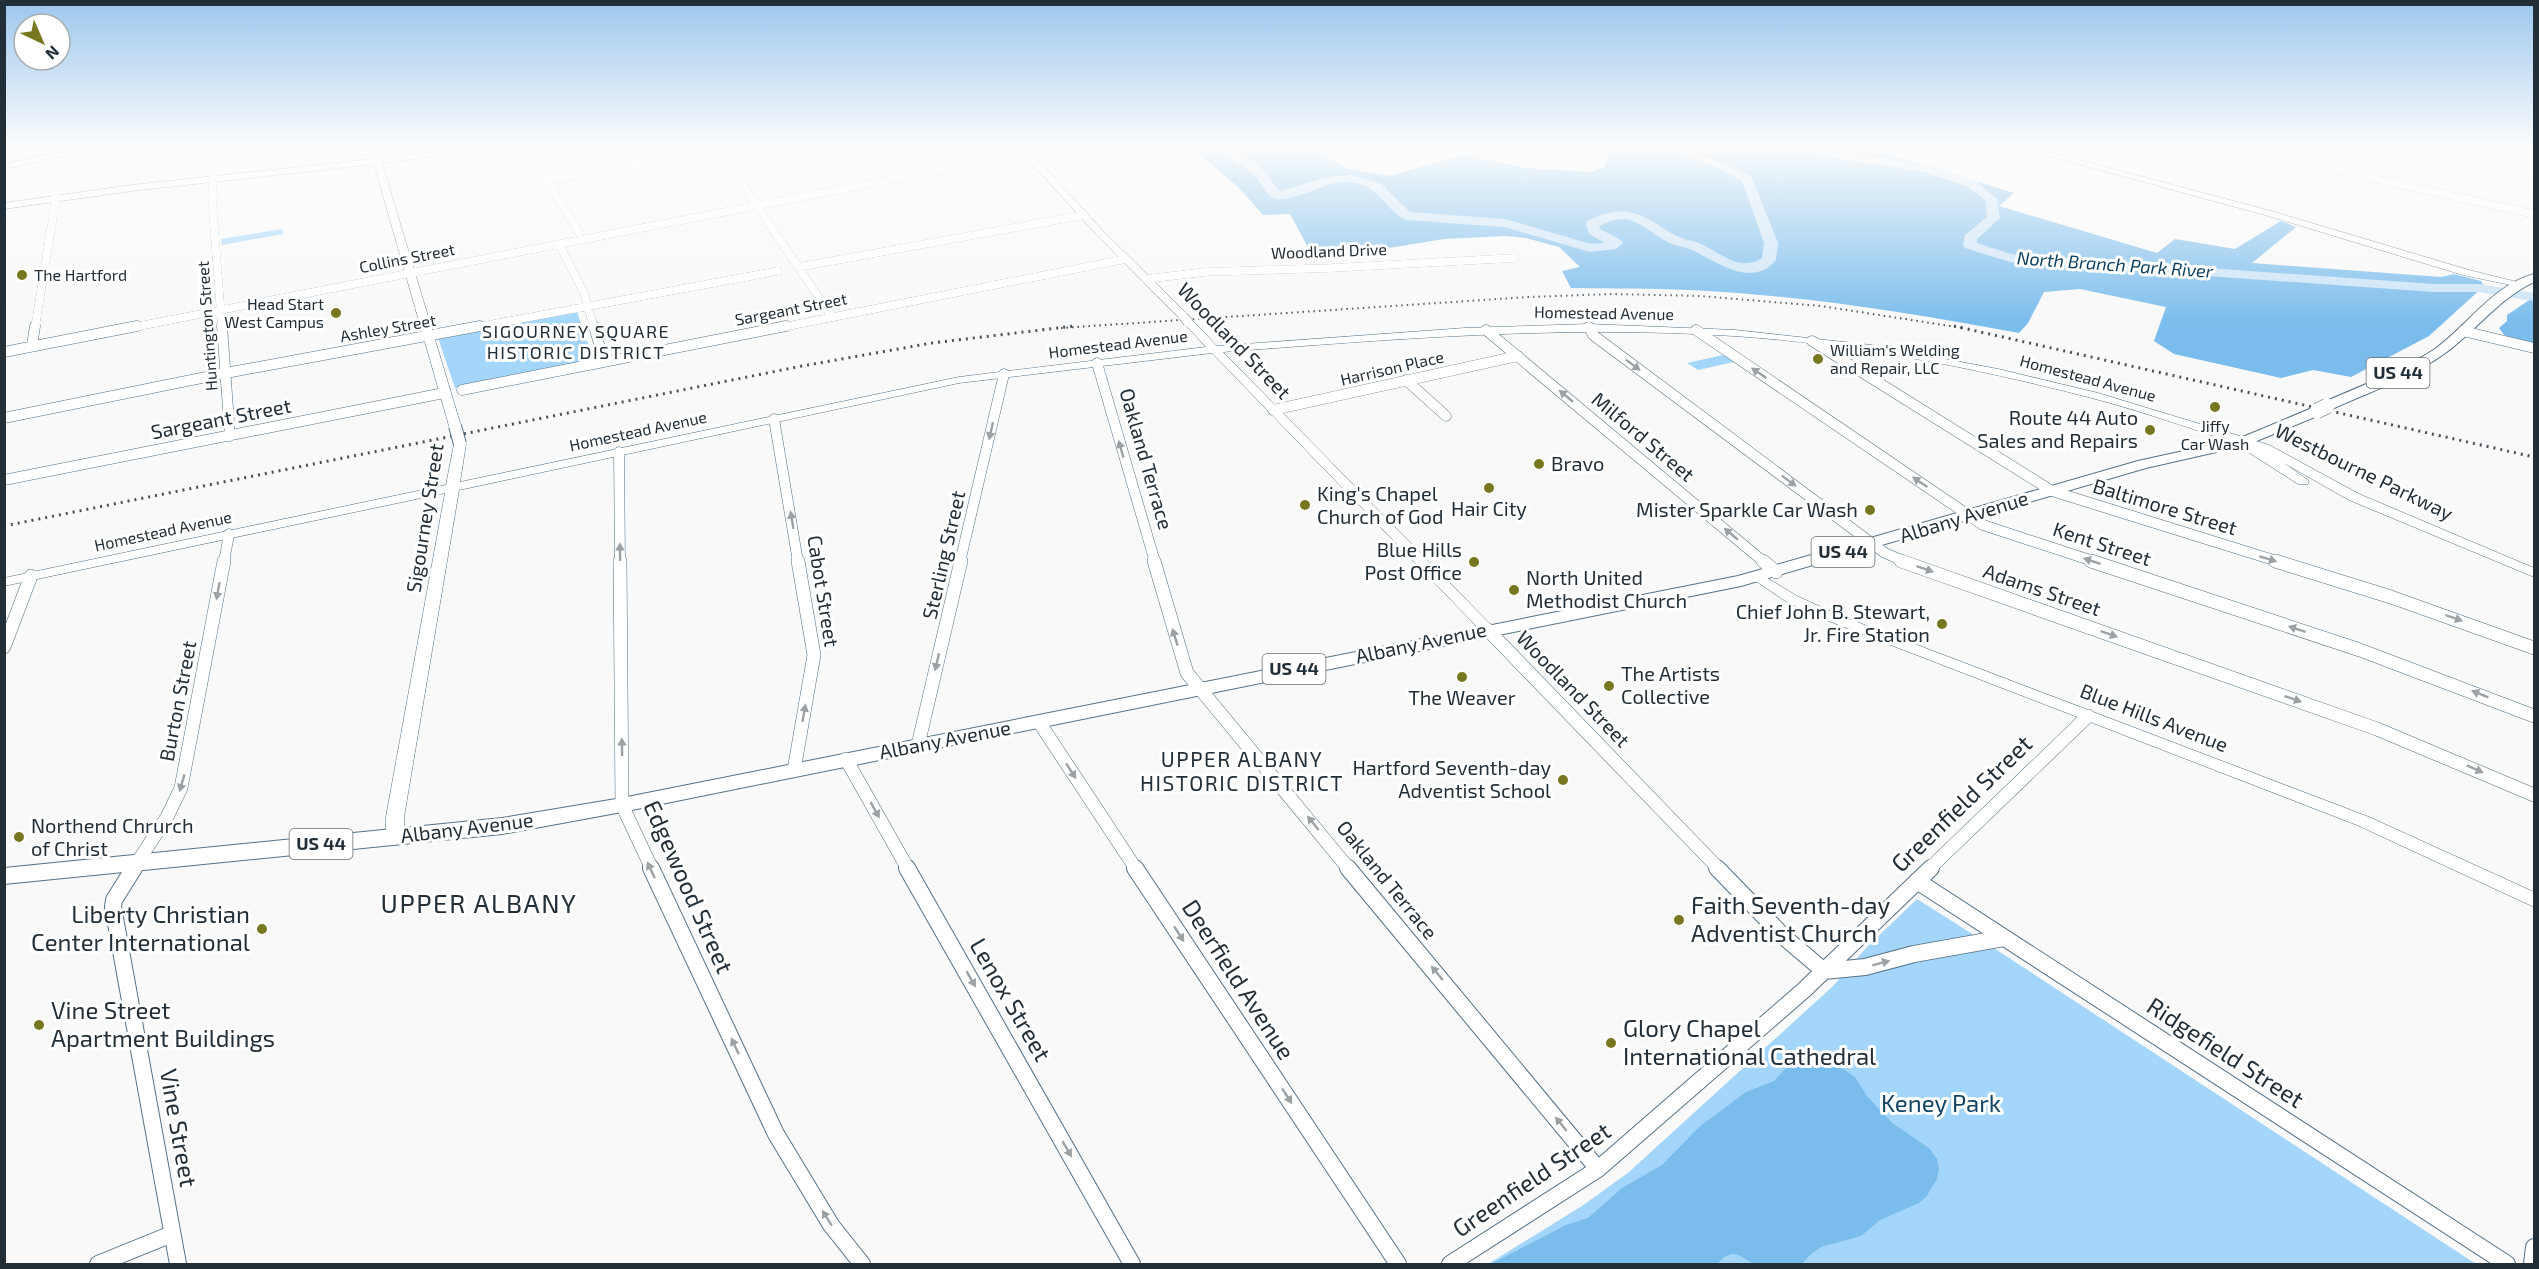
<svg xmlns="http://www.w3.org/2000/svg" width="2539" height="1269" font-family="'Exo 2',sans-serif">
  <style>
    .green { fill: #a4d6fc }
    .forest { fill: #7abcec }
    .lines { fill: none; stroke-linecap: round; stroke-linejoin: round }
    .river { fill: #cae3f7; fill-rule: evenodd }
    .minor-far3-casing { stroke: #557186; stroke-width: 8 }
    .minor-far2-casing { stroke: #557186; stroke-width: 11 }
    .minor-far1-casing { stroke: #557186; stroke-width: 14 }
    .minor-casing { stroke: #557186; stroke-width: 18 }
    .major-casing { stroke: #557186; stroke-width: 1 }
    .highway-casing { stroke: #557186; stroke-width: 2 }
    .minor-far3 { stroke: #fff; stroke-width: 8 }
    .minor-far2 { stroke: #fff; stroke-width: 10 }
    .minor-far1 { stroke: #fff; stroke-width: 13 }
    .minor { stroke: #fff; stroke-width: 16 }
    .major { fill: #fff; fill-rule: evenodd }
    .highway { fill: #fff; fill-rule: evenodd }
    .rail-far1 { stroke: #475159; stroke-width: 2; stroke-dasharray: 1.5 4; stroke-linecap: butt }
    .rail { stroke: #475159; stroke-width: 3; stroke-dasharray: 2 5; stroke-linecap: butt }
    .major-bridge-far1-casing { stroke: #557186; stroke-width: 10; stroke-linecap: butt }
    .major-bridge-casing { stroke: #557186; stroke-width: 14; stroke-linecap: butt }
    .highway-bridge-casing { stroke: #557186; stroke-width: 16; stroke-linecap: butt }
    .major-bridge-far1 { stroke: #fff; stroke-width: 9 }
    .major-bridge { stroke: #fff; stroke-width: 12 }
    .highway-bridge { stroke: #fff; stroke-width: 15 }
    .oneway { fill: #9ca1a5 }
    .poi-dot { fill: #76771e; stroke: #fff; stroke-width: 2 }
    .labels { text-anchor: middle; stroke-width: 6; stroke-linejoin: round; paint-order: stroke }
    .far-street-label { font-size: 16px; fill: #232f38; stroke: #fff }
    .far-poi-label { font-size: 16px; fill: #232f38; stroke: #fff; text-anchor: start }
    .far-water-label { font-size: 18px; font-style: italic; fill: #093e5e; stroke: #fff }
    .far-neighbourhood-label { font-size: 18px; letter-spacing: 1.5px; fill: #232f38; stroke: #fff }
    .shield { fill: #fff; stroke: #656d74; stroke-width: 1.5 }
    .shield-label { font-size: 18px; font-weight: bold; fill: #232f38 }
    .street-label { font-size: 20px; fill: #232f38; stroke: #fff }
    .poi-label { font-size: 20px; fill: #232f38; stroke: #fff; text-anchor: end }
    .neighbourhood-label { font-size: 21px; letter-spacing: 1.5px; fill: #232f38; stroke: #fff }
    .near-street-label { font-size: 24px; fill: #232f38; stroke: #fff }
    .near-poi-label { font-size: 24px; fill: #232f38; stroke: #fff; text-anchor: start }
    .near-park-label { font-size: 24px; fill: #124565; stroke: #fff }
    .near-neighbourhood-label { font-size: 26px; letter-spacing: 1.5px; fill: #232f38; stroke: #fff }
  </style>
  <rect width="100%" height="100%" fill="#f9f9f9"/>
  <path class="green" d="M 282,229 L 283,234 L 222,245 L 221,239 Z
    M 577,312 L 594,360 L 455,388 L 438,338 Z
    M 1723,355 L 1734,362 L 1698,370 L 1687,363 Z
    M 1917,899 L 1974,935 L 2476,1264 L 1488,1264 L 1582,1206 L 1629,1172 L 1833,986 L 1865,949 Z"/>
  <path class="forest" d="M 1209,147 L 1310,147 L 1348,169 L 1389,176 L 1464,155 L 1525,168 L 1592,172 L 1605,166 L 1612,147 L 1866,147 L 2014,193 L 1999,206 L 2157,253 L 2175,239 L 2235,249 L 2281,221 L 2296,227 L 2252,263 L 2441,277 L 2454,274 L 2481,281 L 2484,286 L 2429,336 L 2351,377 L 2313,370 L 2281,378 L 2174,354 L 2154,341 L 2166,307 L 2080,289 L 2044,292 L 2028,323 L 2019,333 C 1910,313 1800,295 1689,290 C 1650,288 1610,289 1571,288 L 1562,271 L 1580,267 L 1559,247 L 1526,238 L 1505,236 L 1444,239 L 1376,250 L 1311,253 L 1290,214 L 1263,215 L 1239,188 L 1198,153 L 1211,151 Z
    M 2534,297 L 2534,343 L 2510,337 L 2504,335 L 2499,328 L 2507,321 L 2507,315 Z
    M 1796,1063 L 1832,1066 L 1843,1069 L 1855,1077 L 1867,1096 L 1892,1123 L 1929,1148 L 1937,1159 L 1939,1169 L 1937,1179 L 1926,1197 L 1919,1203 L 1880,1220 L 1861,1236 L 1821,1247 L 1811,1254 L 1802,1264 C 1788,1265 1773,1266 1759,1264 C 1741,1263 1738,1242 1717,1264 L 1491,1264 L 1566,1225 L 1588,1218 L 1622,1188 L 1662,1165 L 1699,1127 L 1746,1092 L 1774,1081 L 1787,1067 Z"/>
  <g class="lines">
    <path class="river" d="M 1214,147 C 1234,147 1255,160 1268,176 C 1272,181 1275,187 1280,191 L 1328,177 L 1352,175 L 1381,184 L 1410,212 L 1505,219 L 1591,244 L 1605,243 L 1589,234 L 1586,224 L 1587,221 C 1600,215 1613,210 1627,212 C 1645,214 1658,226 1673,234 C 1681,239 1690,240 1699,243 C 1720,252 1739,273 1762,258 L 1764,243 L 1742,181 L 1709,164 L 1651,147 C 1688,147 1719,161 1751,176 L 1778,243 L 1776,260 C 1752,289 1717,262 1692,250 C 1683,246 1674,246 1666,241 C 1654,235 1643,224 1630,220 C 1619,217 1609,221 1599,226 L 1600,229 L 1621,240 L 1623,243 L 1616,249 L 1590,252 L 1504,227 L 1407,220 C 1391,216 1381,190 1360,184 C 1330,175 1305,200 1278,199 C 1266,198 1263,185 1256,177 C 1244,164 1226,159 1214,147 Z
      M 1780,147 L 1809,147 L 1930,166 L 1976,181 L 1997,199 L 2000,218 L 1977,239 L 1977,243 L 2011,254 L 2434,284 L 2479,284 L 2534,293 L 2534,301 L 2479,292 L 2434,292 L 2010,262 L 1965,248 L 1963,245 L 1965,235 L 1987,217 L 1985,200 L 1968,187 L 1928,173 L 1786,150 Z"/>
    <g class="minor-far3-casing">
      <path id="minor-far3" d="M 528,147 L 579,233
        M 717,147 L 832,317
        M 1370,147 L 1408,152 L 1435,147
        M 1501,147 L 1554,157 L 1574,154 L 1576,152 L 1574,147
        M 2232,147 L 2534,214
        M 2387,147 L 2534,177
        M 213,179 L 212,200 L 222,328
        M 548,180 L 719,150
        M 559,244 L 584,293 L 594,328
        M 799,267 L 1084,215
        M 1146,279 L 1205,272 L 1331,268 L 1515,258
        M 35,328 L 56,198
        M 129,328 L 1027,153
        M 472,328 L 778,271
        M 778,328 L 1126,259"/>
    </g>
    <g class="minor-far2-casing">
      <path id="minor-far2" d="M 222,326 L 230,436
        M 594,326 L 604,362
        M 1589,327 L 1593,335 L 1885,553 L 1906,562
        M 1486,330 L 1764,562
        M 1696,330 L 1983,525 L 2096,562
        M 2463,331 L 2534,348
        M 1812,341 L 2052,491 L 2280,562
        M 32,346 L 35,326
        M 4,352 L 137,326
        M 1097,363 L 1155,562
        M 1406,380 L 1446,416
        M 462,390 L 786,326
        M 1273,410 L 1518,356
        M 4,418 L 226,373 L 480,326
        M 774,419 L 798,562
        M 619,452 L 620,562
        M 4,480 L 444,393
        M 224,562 L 229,534
        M 960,562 L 1004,374"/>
    </g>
    <g class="minor-far1-casing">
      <path id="minor-far1" d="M 620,561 L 622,805 L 652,869
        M 1154,561 L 1187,673 L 1349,869
        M 1763,561 L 1776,572
        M 1901,561 L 2377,729 L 2534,795
        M 2091,561 L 2360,650 L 2534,716
        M 2275,561 L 2391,597 L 2534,648
        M 1488,630 L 1719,869
        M 4,647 L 31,576
        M 1039,722 L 1136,869
        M 918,745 L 961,561
        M 846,759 L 908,869
        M 794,770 L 814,655 L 798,561
        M 133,869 L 167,817 L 181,788 L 224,561
        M 1929,869 L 2088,716"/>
    </g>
    <g class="minor-casing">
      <path id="minor" d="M 134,868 L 114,900 L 113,907 L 178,1264
        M 651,868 L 776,1134 L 831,1225 L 862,1264
        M 907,868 L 1132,1264
        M 1135,868 L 1398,1264
        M 1348,868 L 1598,1169
        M 1717,868 L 1784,937 L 1824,971 L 1865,967 L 1914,954 L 2004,938
        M 1917,881 L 2507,1264
        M 98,1264 L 172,1234
        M 1450,1264 L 1598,1169 L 1804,990 L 1931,868
        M 2532,1264 L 2534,1247"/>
    </g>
    <g class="major-casing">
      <path id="major" d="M 86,147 L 103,147 L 4,169 L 4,164 Z
        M 362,147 L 370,147 L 379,158 L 476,147 L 504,147 L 382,163 L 461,426 L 459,429 L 451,429 L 449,426 L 374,164 L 132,191 L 4,209 L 4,203 L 132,185 L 371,159 Z
        M 1017,147 L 1026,147 L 1102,230 L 1187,314 L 1187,318 L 1179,318 L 1096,234 Z
        M 2016,147 L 2030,147 L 2271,211 L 2469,270 L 2525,284 L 2520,287 L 2463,275 L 2265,215 Z
        M 1188,319 L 1192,320 L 1217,346 L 1465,328 L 1589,324 L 1735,330 L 1871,345 L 1998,369 L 2098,393 L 2269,445 L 2359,494 L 2534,568 L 2534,577 L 2349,500 L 2284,463 L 2309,481 L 2308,484 L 2298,484 L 2248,452 L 2247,447 C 2195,430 2142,411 2088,397 C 1972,367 1853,344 1734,336 C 1562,325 1394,339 1223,352 L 1493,627 L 1495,630 L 1488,635 L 1483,633 L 1212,353 L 959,383 L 459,490 L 404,817 L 404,837 L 401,842 L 395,844 L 389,842 L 386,837 L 386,817 L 445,493 L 4,586 L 4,578 L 446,485 L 454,444 L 460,440 L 466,444 L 460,482 L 959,377 L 1206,347 L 1183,322 Z
        M 1759,573 L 1797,596 L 1836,614 L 2369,817 L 2534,892 L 2534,907 L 2357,825 L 1826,620 L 1787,602 L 1754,580 L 1752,577 L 1754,574 Z"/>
    </g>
    <g class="highway-casing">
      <path id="highway" d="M 2534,274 L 2534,282 C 2498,299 2476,331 2444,354 C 2410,378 2370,392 2332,409 L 2323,409 L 2322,414 L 2247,445 L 2146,468 L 1741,586 L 622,812 L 502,834 L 4,884 L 4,868 L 502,818 L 622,798 L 1738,576 L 2138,461 L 2238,439 L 2312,408 L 2321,408 L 2322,403 C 2360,386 2400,372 2435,349 C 2468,325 2493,285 2534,274 Z"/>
    </g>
    <use href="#minor-far3" class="minor-far3"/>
    <use href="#minor-far2" class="minor-far2"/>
    <use href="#minor-far1" class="minor-far1"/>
    <use href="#minor" class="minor"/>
    <use href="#major" class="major"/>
    <use href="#highway" class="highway"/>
    <path class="rail-far1" d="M 1061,328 L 1528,297 L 1612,294 L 1700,296 L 1821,306 L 1963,328"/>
    <path class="rail" d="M 1954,326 L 2534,457
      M 4,526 L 802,366 L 932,343 L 1074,326"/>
    <g class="major-bridge-far1-casing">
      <path id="major-bridge-far1" d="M 1183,316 L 1188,322"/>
    </g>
    <g class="major-bridge-casing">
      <path id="major-bridge" d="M 455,426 L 460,444"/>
    </g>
    <g class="highway-bridge-casing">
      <path id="highway-bridge" d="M 2317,411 L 2327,406"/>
    </g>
    <use href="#major-bridge-far1" class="major-bridge-far1"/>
    <use href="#major-bridge" class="major-bridge"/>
    <use href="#highway-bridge" class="highway-bridge"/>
  </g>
  <defs><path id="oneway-solid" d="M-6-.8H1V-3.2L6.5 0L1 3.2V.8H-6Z" transform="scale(1.5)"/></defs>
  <g class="oneway">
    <use href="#oneway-solid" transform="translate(1633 365) rotate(37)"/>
    <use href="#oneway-solid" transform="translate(1759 373) rotate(-146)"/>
    <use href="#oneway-solid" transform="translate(1566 396) rotate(-140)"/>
    <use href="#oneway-solid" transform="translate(991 431) rotate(103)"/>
    <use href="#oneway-solid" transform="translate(1121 449) rotate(-106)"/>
    <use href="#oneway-solid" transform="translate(1789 481) rotate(37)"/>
    <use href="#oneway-solid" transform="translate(1920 482) rotate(-146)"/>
    <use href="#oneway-solid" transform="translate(792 520) rotate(-99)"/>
    <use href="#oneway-solid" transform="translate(1731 534) rotate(-140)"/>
    <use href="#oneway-solid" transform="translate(620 552) rotate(-91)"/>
    <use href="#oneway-solid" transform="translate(2268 559) rotate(17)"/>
    <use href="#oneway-solid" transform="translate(2092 561) rotate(-162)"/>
    <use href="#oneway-solid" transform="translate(1925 569) rotate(19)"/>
    <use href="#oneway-solid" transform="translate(218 591) rotate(100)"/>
    <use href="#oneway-solid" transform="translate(2454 618) rotate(19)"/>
    <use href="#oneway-solid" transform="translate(2297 629) rotate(-162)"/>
    <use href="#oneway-solid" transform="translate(2109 634) rotate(19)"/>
    <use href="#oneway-solid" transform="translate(1175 637) rotate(-107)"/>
    <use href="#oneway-solid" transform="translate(937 662) rotate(103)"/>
    <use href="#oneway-solid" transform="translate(2480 694) rotate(-158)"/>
    <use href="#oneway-solid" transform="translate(2293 699) rotate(19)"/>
    <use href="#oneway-solid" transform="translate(804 713) rotate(-80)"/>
    <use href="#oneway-solid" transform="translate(622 747) rotate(-91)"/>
    <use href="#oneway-solid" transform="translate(2475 769) rotate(24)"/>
    <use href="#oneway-solid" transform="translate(1071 771) rotate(57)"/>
    <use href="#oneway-solid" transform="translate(182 783) rotate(106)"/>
    <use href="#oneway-solid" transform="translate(875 810) rotate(61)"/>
    <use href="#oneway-solid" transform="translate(1313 823) rotate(-129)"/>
    <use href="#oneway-solid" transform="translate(651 870) rotate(-115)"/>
    <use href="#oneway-solid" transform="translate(1179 934) rotate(57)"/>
    <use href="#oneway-solid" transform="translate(1881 963) rotate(-15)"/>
    <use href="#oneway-solid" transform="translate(1437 973) rotate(-129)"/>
    <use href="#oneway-solid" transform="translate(971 979) rotate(60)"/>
    <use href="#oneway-solid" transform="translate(735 1046) rotate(-115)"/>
    <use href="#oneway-solid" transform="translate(1287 1096) rotate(57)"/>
    <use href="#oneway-solid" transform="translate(1561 1124) rotate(-129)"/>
    <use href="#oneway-solid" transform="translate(1067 1149) rotate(60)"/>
    <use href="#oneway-solid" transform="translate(827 1218) rotate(-122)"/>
  </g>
  <linearGradient id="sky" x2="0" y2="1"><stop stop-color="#9cc7ee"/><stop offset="0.45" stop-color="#fcfcfc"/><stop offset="1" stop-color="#fcfcfc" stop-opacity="0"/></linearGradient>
  <rect width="2539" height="325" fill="url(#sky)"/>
  <g class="poi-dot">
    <circle cx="22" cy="275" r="6"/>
    <circle cx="336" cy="313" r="6"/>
    <circle cx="1818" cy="359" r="6"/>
    <circle cx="2215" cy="407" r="6"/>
    <circle cx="2150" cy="430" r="6"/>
    <circle cx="1539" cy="464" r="6"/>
    <circle cx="1489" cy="488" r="6"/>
    <circle cx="1305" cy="505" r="6"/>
    <circle cx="1870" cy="510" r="6"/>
    <circle cx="1474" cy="562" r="6"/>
    <circle cx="1514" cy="590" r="6"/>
    <circle cx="1942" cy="624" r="6"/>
    <circle cx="1462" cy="677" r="6"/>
    <circle cx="1609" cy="686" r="6"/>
    <circle cx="1563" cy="780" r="6"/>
    <circle cx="19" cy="837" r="6"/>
    <circle cx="1679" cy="920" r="6"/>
    <circle cx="262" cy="929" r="6"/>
    <circle cx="39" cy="1025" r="6"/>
    <circle cx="1611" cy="1043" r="6"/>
  </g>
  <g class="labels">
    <g class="far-street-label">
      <text transform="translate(1329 251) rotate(-2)" y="6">Woodland Drive</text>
      <text transform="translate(407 258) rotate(-11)" y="6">Collins Street</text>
      <text transform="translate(791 309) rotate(-11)" y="6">Sargeant Street</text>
      <text transform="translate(1604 313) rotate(1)" y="6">Homestead Avenue</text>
      <text transform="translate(207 326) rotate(-94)" y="6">Huntington Street</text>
      <text transform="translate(388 328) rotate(-10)" y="6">Ashley Street</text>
      <text transform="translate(1118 344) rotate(-7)" y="6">Homestead Avenue</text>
      <text transform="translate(1392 368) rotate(-13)" y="6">Harrison Place</text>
      <text transform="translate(2088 378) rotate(15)" y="6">Homestead Avenue</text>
      <text transform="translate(638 431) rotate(-12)" y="6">Homestead Avenue</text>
      <text transform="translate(163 531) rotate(-12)" y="6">Homestead Avenue</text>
    </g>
    <g class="far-poi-label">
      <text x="34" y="281">The Hartford</text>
      <text x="324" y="310" text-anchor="end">Head Start<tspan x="324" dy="18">West Campus</tspan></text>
      <text x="1830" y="356">William's Welding<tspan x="1830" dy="18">and Repair, LLC</tspan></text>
      <text x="2215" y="432" text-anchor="middle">Jiffy<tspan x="2215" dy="18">Car Wash</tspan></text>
    </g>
    <g class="far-water-label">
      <text transform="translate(2115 265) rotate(4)" y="6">North Branch Park River</text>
    </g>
    <g class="far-neighbourhood-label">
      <text x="576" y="338">SIGOURNEY SQUARE<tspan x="576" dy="21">HISTORIC DISTRICT</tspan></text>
    </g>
    <g class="shield">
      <rect x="2366.5" y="358" width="63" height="30" rx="4.5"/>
      <rect x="1811.5" y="537" width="63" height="30" rx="4.5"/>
      <rect x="1262.5" y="654" width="63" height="30" rx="4.5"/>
      <rect x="289.5" y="829" width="63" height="30" rx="4.5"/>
    </g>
    <g class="shield-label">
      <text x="2398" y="379">US 44</text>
      <text x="1843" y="558">US 44</text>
      <text x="1294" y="675">US 44</text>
      <text x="321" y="850">US 44</text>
    </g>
    <g class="street-label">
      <text transform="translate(1234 341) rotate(46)" y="7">Woodland Street</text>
      <text transform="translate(221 419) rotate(-11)" y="7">Sargeant Street</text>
      <text transform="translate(1643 437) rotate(40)" y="7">Milford Street</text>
      <text transform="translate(1146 459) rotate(74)" y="7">Oakland Terrace</text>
      <text transform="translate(2364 472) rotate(26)" y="7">Westbourne Parkway</text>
      <text transform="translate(2165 507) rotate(17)" y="7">Baltimore Street</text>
      <text transform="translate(1964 517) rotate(-17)" y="7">Albany Avenue</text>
      <text transform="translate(425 518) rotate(-81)" y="7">Sigourney Street</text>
      <text transform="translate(2102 544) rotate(18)" y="7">Kent Street</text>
      <text transform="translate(944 555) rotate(-77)" y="7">Sterling Street</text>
      <text transform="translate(2042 590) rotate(19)" y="7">Adams Street</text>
      <text transform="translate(823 591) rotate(81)" y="7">Cabot Street</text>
      <text transform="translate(1421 643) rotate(-12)" y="7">Albany Avenue</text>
      <text transform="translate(1573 689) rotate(46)" y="7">Woodland Street</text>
      <text transform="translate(178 701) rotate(-79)" y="7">Burton Street</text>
      <text transform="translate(2154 718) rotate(21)" y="7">Blue Hills Avenue</text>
      <text transform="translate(945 740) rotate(-11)" y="7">Albany Avenue</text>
      <text transform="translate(467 828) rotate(-7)" y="7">Albany Avenue</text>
      <text transform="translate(1387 880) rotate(51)" y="7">Oakland Terrace</text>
    </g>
    <g class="poi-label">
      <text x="2138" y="425">Route 44 Auto<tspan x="2138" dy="23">Sales and Repairs</tspan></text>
      <text x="1551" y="471" text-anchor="start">Bravo</text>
      <text x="1317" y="501" text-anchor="start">King's Chapel<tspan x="1317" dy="23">Church of God</tspan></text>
      <text x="1489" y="516" text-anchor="middle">Hair City</text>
      <text x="1858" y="517">Mister Sparkle Car Wash</text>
      <text x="1462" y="557">Blue Hills<tspan x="1462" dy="23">Post Office</tspan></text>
      <text x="1526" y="585" text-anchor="start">North United<tspan x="1526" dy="23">Methodist Church</tspan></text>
      <text x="1930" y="619">Chief John B. Stewart,<tspan x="1930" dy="23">Jr. Fire Station</tspan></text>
      <text x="1621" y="681" text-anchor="start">The Artists<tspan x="1621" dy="23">Collective</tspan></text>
      <text x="1462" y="705" text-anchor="middle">The Weaver</text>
      <text x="1551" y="775">Hartford Seventh-day<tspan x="1551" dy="23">Adventist School</tspan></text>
      <text x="31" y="833" text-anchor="start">Northend Chrurch<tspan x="31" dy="23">of Christ</tspan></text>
    </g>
    <g class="neighbourhood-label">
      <text x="1242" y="767">UPPER ALBANY<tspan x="1242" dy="24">HISTORIC DISTRICT</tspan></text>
    </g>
    <g class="near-street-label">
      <text transform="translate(1962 804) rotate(-44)" y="8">Greenfield Street</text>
      <text transform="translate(688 887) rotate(66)" y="8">Edgewood Street</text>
      <text transform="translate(1238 980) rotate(57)" y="8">Deerfield Avenue</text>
      <text transform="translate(1010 1000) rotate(60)" y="8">Lenox Street</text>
      <text transform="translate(2225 1053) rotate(33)" y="8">Ridgefield Street</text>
      <text transform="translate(178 1128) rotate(80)" y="8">Vine Street</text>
      <text transform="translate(1532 1180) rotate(-34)" y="8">Greenfield Street</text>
    </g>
    <g class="near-poi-label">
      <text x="1691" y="914">Faith Seventh-day<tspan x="1691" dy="28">Adventist Church</tspan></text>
      <text x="250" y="923" text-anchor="end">Liberty Christian<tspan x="250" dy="28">Center International</tspan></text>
      <text x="51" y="1019">Vine Street<tspan x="51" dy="28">Apartment Buildings</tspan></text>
      <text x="1623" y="1037">Glory Chapel<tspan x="1623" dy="28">International Cathedral</tspan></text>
    </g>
    <g class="near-park-label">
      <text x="1941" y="1112">Keney Park</text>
    </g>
    <g class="near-neighbourhood-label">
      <text x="479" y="913">UPPER ALBANY</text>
    </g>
  </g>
  <rect width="2539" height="1269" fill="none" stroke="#232f38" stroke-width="12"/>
  <g transform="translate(42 42) rotate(136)"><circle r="28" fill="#ffffff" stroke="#a7acaf" stroke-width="1.5"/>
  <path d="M0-4.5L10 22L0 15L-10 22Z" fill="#76771e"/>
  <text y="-9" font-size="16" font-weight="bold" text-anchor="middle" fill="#232f38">N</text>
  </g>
</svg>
